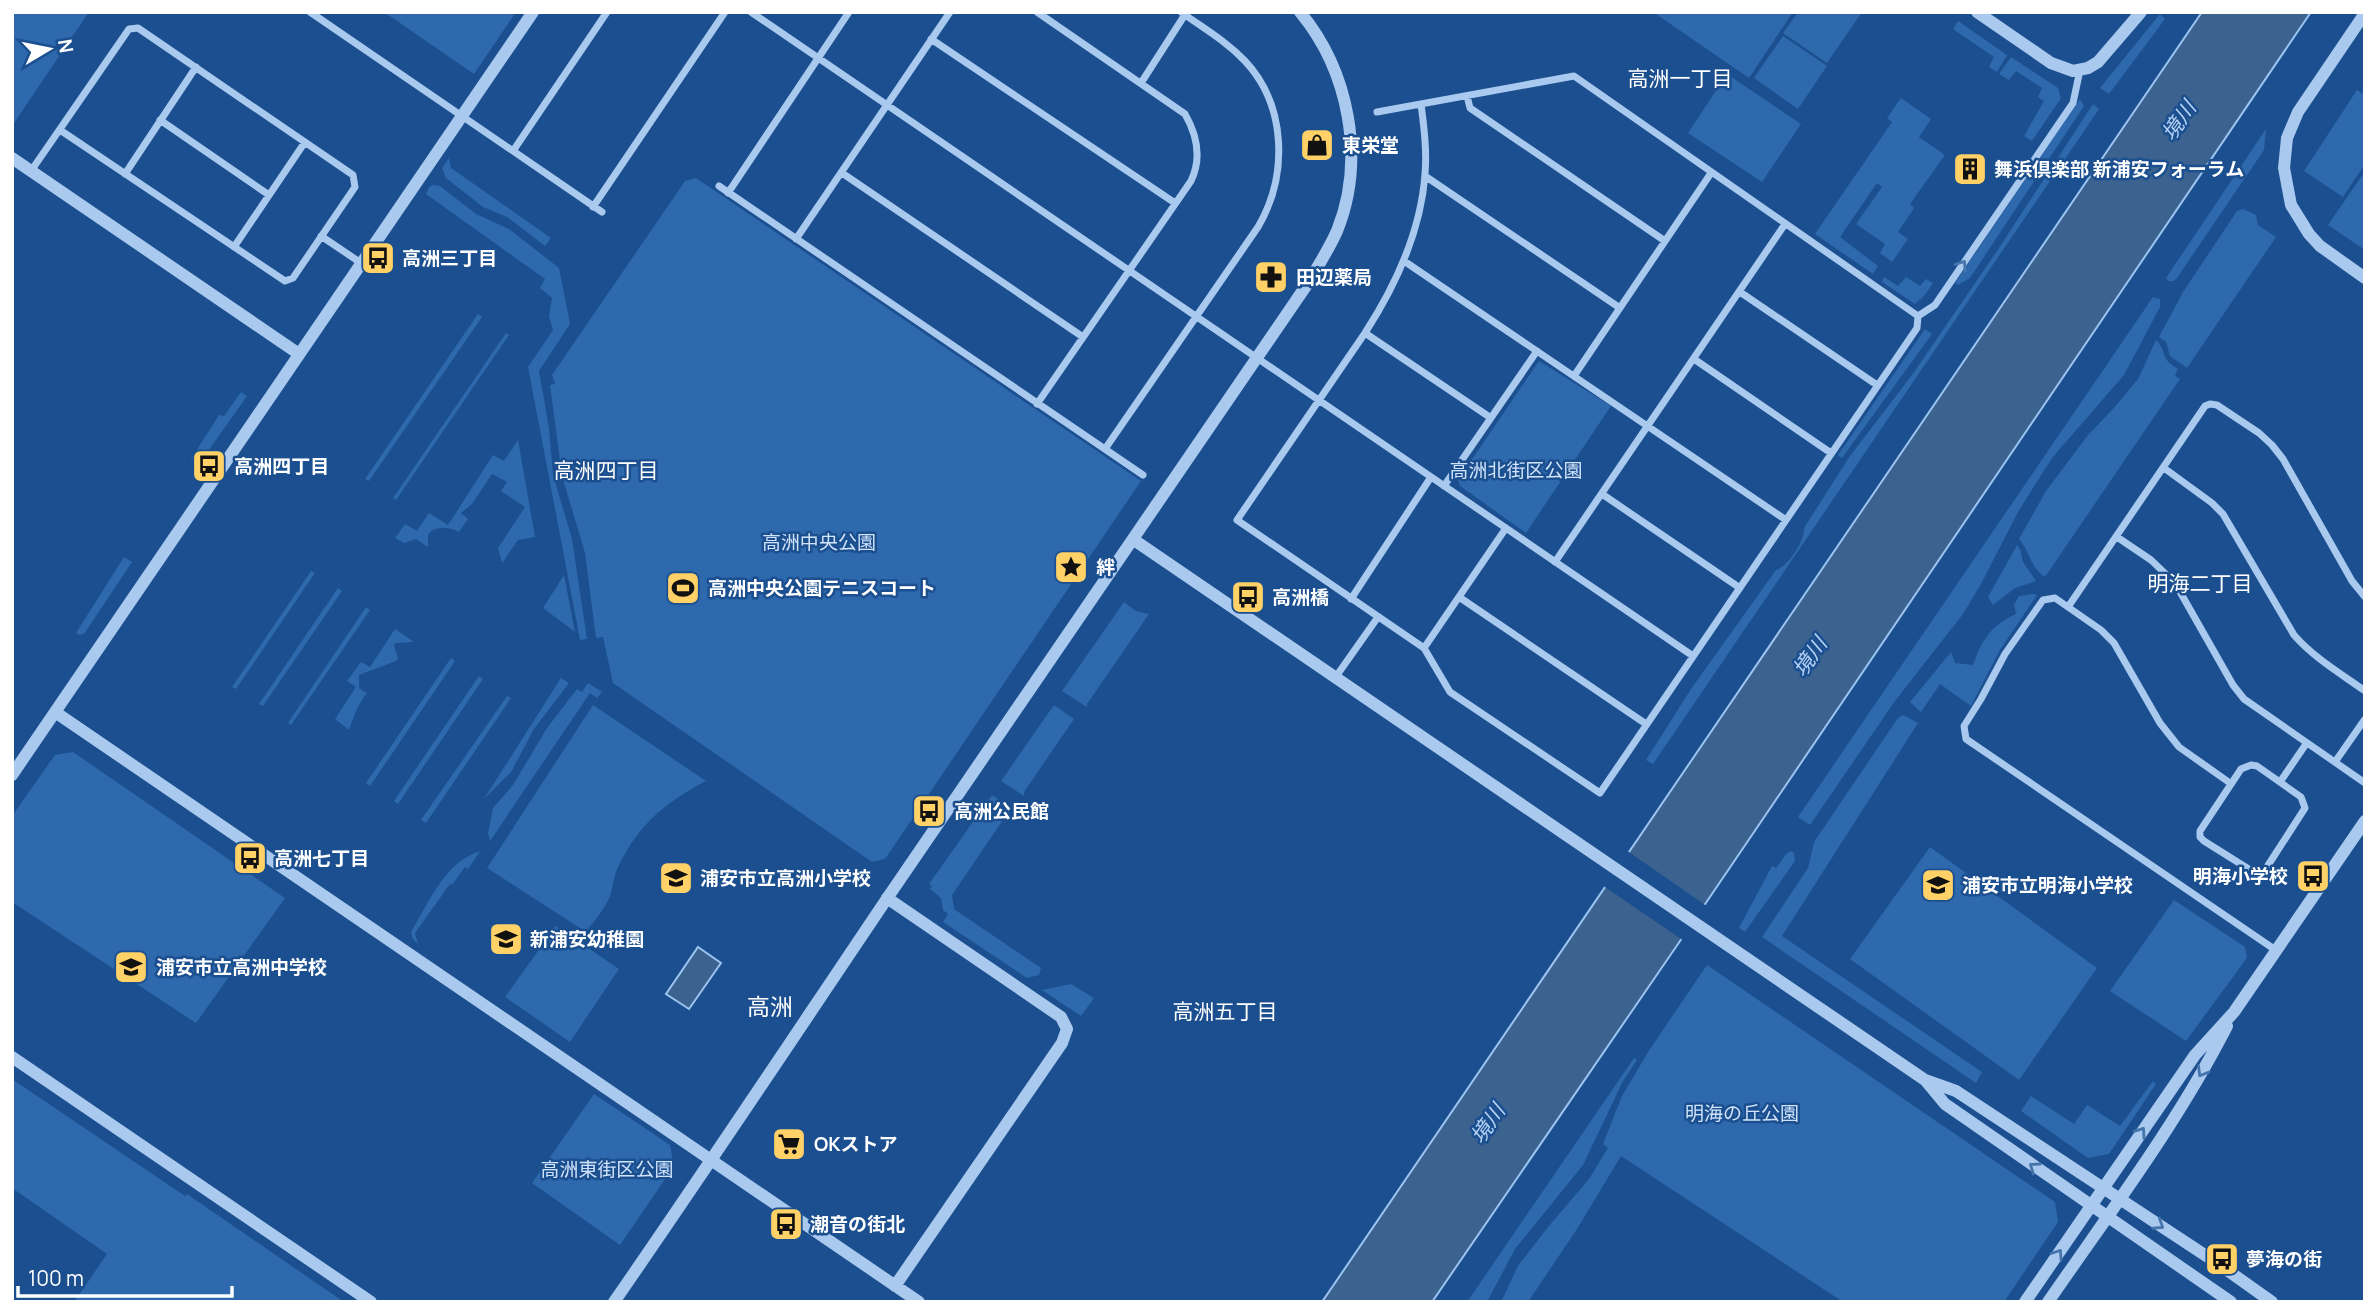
<svg xmlns="http://www.w3.org/2000/svg" width="2377" height="1314" font-family="Manrope,'Noto Sans JP',sans-serif">
  <style>
    .green { fill: #2e69ad }
    .water { fill: #3c6290; stroke: #9cc4f0; stroke-width: 2 }
    .pier { fill: #1b4f8f }
    .lines { fill: none; stroke-linecap: round; stroke-linejoin: round }
    .minor { stroke: #a9c9ee; stroke-width: 7 }
    .tertiary { stroke: #a9c9ee; stroke-width: 12 }
    .oneway { stroke: #4674ac }
    .labels { text-anchor: middle; stroke-width: 5; stroke-linejoin: round; paint-order: stroke }
    .poi-label { font-size: 19px; font-weight: bold; fill: #fff; stroke: #1b4f8f; text-anchor: start }
    .park-label { font-size: 19px; fill: #cfe3fa; stroke: #1b4f8f }
    .neighbourhood-label { font-size: 21px; fill: #fff; stroke: #1b4f8f }
    .water-label { font-size: 21px; font-style: italic; fill: #b5d3f5; stroke: #1b4f8f }
    .quarter-label { font-size: 23px; fill: #fff; stroke: #1b4f8f }
  </style>
  <rect width="100%" height="100%" fill="#1b4f8f"/>
  <path class="green" d="M 12,12 L 89,12 L 12,126 Z
    M 384,12 L 516,12 L 474,74 Z
    M 1653,12 L 1793,12 L 1749,78 Z
    M 1798,12 L 1862,12 L 1827,63 L 1783,33 Z
    M 2160,14 L 2165,19 L 2109,94 L 2100,88 Z
    M 1958,21 L 2007,55 L 1997,72 L 1989,67 L 1994,57 L 1953,29 Z
    M 1783,36 L 1827,66 L 1798,109 L 1754,78 Z
    M 2011,57 L 2058,88 L 2061,98 L 2032,141 L 2024,136 L 2044,101 L 2038,97 L 2042,88 L 2016,71 L 2009,80 L 1999,74 Z
    M 1727,74 L 1801,124 L 1762,182 L 1688,133 Z
    M 2357,90 L 2365,95 L 2365,164 L 2343,197 L 2304,171 Z
    M 1901,98 L 1931,119 L 1919,137 L 1945,155 L 1910,204 L 1914,208 L 1898,232 L 1908,239 L 1892,262 L 1880,253 L 1885,244 L 1856,224 L 1882,187 L 1877,183 L 1840,237 L 1878,266 L 1873,274 L 1815,234 L 1892,122 L 1887,118 Z
    M 2080,99 L 2084,106 L 1970,278 L 1958,285 L 1955,283 Z
    M 2093,104 L 2099,109 L 1653,764 L 1646,760 L 1691,689 L 1776,570 C 1788,566 1805,541 1804,528 L 1850,456 L 1912,375 L 1997,251 Z
    M 2266,129 L 2264,150 L 2177,278 L 2174,281 L 2168,281 L 2166,278 Z
    M 449,158 L 451,168 L 551,238 L 545,246 L 507,217 L 483,207 L 446,178 L 442,168 Z
    M 2365,171 L 2365,250 L 2328,225 Z
    M 696,178 L 1141,481 L 885,859 L 872,862 L 613,683 L 603,637 L 596,638 L 585,553 L 562,476 L 550,385 L 555,384 L 552,375 L 685,181 Z
    M 434,185 L 440,186 L 476,214 L 509,229 L 559,268 L 570,324 L 539,371 L 549,428 L 553,475 L 572,539 L 587,639 L 580,640 L 528,367 L 553,330 L 549,316 L 552,298 L 540,288 L 545,279 L 426,194 L 429,187 Z
    M 2243,209 L 2256,215 L 2258,225 L 2276,237 L 2187,368 L 2170,356 L 2166,342 L 2159,337 L 2183,292 L 2237,211 Z
    M 1884,277 L 1898,286 L 1906,277 L 1920,286 L 1926,279 L 1933,283 L 1925,295 L 1915,304 L 1882,282 Z
    M 2153,297 L 2160,299 L 2160,307 L 2124,375 L 2052,458 L 2018,512 L 1981,584 L 1963,614 L 1895,701 L 1810,825 L 1798,817 Z
    M 478,314 L 482,317 L 369,481 L 365,479 Z
    M 1925,329 L 1932,334 L 1842,458 L 1838,455 Z
    M 506,333 L 509,335 L 396,500 L 393,498 Z
    M 2156,340 C 2168,351 2158,357 2178,369 L 2175,376 L 2180,379 L 2045,577 C 2029,566 2031,553 2019,539 L 2046,491 L 2088,435 L 2113,409 L 2138,379 Z
    M 1539,361 L 1611,406 L 1526,533 L 1460,486 L 1458,480 Z
    M 241,392 L 247,396 L 199,464 L 191,459 L 219,415 L 224,416 Z
    M 518,440 L 535,537 L 518,540 L 502,563 L 498,548 L 525,507 L 501,491 L 507,482 L 492,474 L 472,504 L 461,513 L 468,519 L 459,532 C 450,527 435,525 428,535 L 428,547 L 416,539 L 404,543 L 395,538 L 405,524 L 417,531 L 429,513 L 448,525 L 493,455 L 504,461 Z
    M 2017,545 L 2020,549 L 2023,562 L 2036,581 L 2015,588 L 1993,605 L 1988,597 Z
    M 124,557 L 132,562 L 84,634 L 79,635 L 76,633 Z
    M 311,571 L 315,573 L 236,689 L 232,687 Z
    M 564,575 L 575,632 L 543,608 Z
    M 338,588 L 342,591 L 263,706 L 259,704 Z
    M 2034,594 L 2037,595 L 2000,650 L 1971,706 L 1940,684 L 1921,712 L 1910,702 L 1951,652 L 1955,663 L 1973,665 C 1982,640 1991,625 2016,614 L 2014,605 L 2019,596 Z
    M 1124,602 L 1136,611 L 1149,614 L 1087,704 L 1087,707 L 1062,691 Z
    M 366,607 L 370,610 L 291,725 L 288,723 Z
    M 395,629 L 414,642 L 395,643 L 394,646 L 398,658 L 396,661 L 359,675 L 359,688 L 367,693 C 359,702 353,718 349,730 L 335,719 L 356,687 L 347,681 L 361,662 L 370,667 Z
    M 451,658 L 455,661 L 370,786 L 366,783 Z
    M 479,676 L 483,679 L 398,804 L 394,801 Z
    M 561,678 L 569,683 L 534,729 L 511,772 L 484,799 Z
    M 588,683 L 602,692 L 597,698 L 590,693 L 490,841 L 488,833 L 493,808 L 513,785 L 547,728 L 577,689 L 582,692 Z
    M 507,696 L 511,698 L 426,823 L 421,820 Z
    M 593,705 L 706,781 C 665,803 640,823 619,865 C 614,875 613,886 610,896 C 605,909 594,921 586,932 L 487,868 Z
    M 1054,705 L 1074,719 L 1024,792 L 1024,796 L 1001,781 Z
    M 1903,715 L 1918,723 L 1782,936 L 1982,1072 L 1976,1083 L 1762,937 L 1808,868 L 1814,842 L 1898,718 Z
    M 73,752 L 285,898 L 196,1023 L 12,902 L 12,848 L 15,842 L 12,840 L 12,816 L 55,755 Z
    M 992,795 L 1011,808 L 952,895 L 954,909 L 1041,968 L 1039,975 L 1027,978 L 943,922 L 948,914 L 943,910 L 941,898 L 930,889 L 932,886 L 929,884 Z
    M 1930,847 L 2097,968 L 2019,1080 L 1850,959 Z
    M 480,851 L 468,869 L 465,867 L 452,885 L 450,884 L 415,933 L 418,944 L 413,939 L 411,932 C 429,902 445,862 480,851 Z
    M 1791,851 L 1794,853 L 1795,861 L 1745,932 L 1739,928 L 1772,866 L 1776,868 L 1787,853 Z
    M 2174,900 L 2245,947 L 2247,958 L 2186,1041 L 2110,991 Z
    M 556,926 L 619,969 L 570,1042 L 505,997 Z
    M 1707,965 L 2055,1202 L 2058,1222 L 2004,1302 L 1843,1302 L 1621,1156 L 1577,1229 L 1528,1302 L 1501,1302 L 1518,1266 L 1548,1227 L 1589,1179 L 1608,1148 L 1603,1144 L 1622,1096 L 1648,1052 Z
    M 1071,984 L 1094,998 L 1081,1016 L 1042,990 Z
    M 1634,1058 L 1637,1060 L 1623,1081 L 1583,1165 L 1515,1249 L 1487,1302 L 1467,1302 Z
    M 12,1079 L 185,1196 L 187,1194 L 344,1302 L 74,1302 L 107,1254 L 12,1188 Z
    M 2153,1081 L 2156,1084 L 2109,1154 L 2088,1158 L 2021,1111 L 2031,1096 L 2074,1124 L 2087,1105 L 2120,1126 Z
    M 594,1094 L 670,1145 L 674,1166 L 620,1245 L 532,1183 Z"/>
  <path class="water" d="M 2202,12 L 2311,12 L 1678,944 L 1432,1302 L 1322,1302 Z
    M 698,947 L 721,963 L 689,1009 L 666,994 Z"/>
  <path class="pier" d="M 1626,850 L 1708,907 L 1684,941 L 1602,885 Z"/>
  <g class="lines">
    <path class="minor" d="M 310,12 L 602,212
      M 751,12 L 1693,656
      M 1037,12 L 1185,114 C 1197,135 1202,158 1191,181 L 1037,404
      M 931,39 L 1175,203
      M 1141,83 L 1186,13
      M 1467,96 L 1470,108 L 1665,241
      M 1421,104 C 1424,127 1427,151 1425,174 C 1421,231 1396,285 1365,333 L 1237,520 L 1424,648 L 1450,692 L 1600,793 L 1917,328 L 1918,316
      M 1377,112 L 1574,76 L 1918,316
      M 160,120 L 269,195
      M 513,151 L 607,12
      M 31,171 L 129,29 L 138,28 L 353,175 L 355,187 L 293,278 L 285,281 L 60,130
      M 842,173 L 1083,337
      M 125,174 L 196,67
      M 1425,176 L 1620,308
      M 719,186 L 1143,475
      M 728,193 L 849,12
      M 593,207 L 725,12
      M 321,236 L 361,263
      M 796,239 L 950,12
      M 234,247 L 305,142
      M 1404,261 L 1786,520
      M 1740,292 L 1877,385
      M 1918,316 L 1935,305 L 2073,103 L 2080,70
      M 1365,333 L 1491,418
      M 1694,359 L 1831,453
      M 1574,376 L 1711,173
      M 1105,449 L 1258,227 C 1288,176 1287,106 1245,61 C 1226,41 1203,28 1181,12
      M 2164,468 L 2212,503 L 2223,514 L 2294,635 C 2314,658 2340,673 2365,691
      M 1444,486 L 1537,351
      M 1602,494 L 1740,588
      M 2117,537 L 2151,560 L 2175,583 L 2233,685 L 2244,699 L 2365,783
      M 1555,562 L 1785,224
      M 1459,597 L 1646,724
      M 1351,599 L 1431,477
      M 2068,607 L 2205,406 L 2210,404 L 2217,405 L 2259,433 L 2272,445 L 2283,459 L 2352,581 L 2365,597
      M 1424,648 L 1506,528
      M 1335,678 L 1378,617
      M 2335,762 L 2365,719
      M 2251,765 L 2257,766 L 2301,797 L 2305,808 L 2265,870 L 2255,873 L 2204,841 L 2200,837 L 2200,831 L 2241,769 Z
      M 2280,782 L 2306,744
      M 2230,783 L 2179,747 L 2160,723 L 2114,643 L 2101,630 L 2055,598 L 2043,600 L 2005,654 L 1981,699 L 1964,726 L 1966,739 L 2277,951"/>
    <path class="tertiary" d="M 1977,12 L 2051,63 L 2073,71 L 2088,68 L 2098,62 L 2141,12
      M 2365,13 L 2298,112 L 2287,138 L 2284,168 L 2291,205 L 2309,234 L 2320,246 L 2365,278
      M 12,158 L 299,354
      M 1134,540 L 1925,1080 L 1956,1091 L 2220,1265 L 2272,1302
      M 55,712 L 919,1302
      M 12,775 L 533,12
      M 887,898 L 1061,1017 L 1067,1029 L 1062,1043 L 895,1286
      M 12,1057 L 371,1302
      M 1925,1080 L 1945,1104 L 2231,1302
      M 614,1302 C 707,1168 797,1032 888,897 C 1028,692 1169,488 1308,283 C 1318,266 1329,249 1337,231 C 1366,159 1349,71 1300,12
      M 2025,1302 L 2195,1055 L 2234,1012 L 2365,821
      M 2048,1302 C 2110,1212 2177,1124 2227,1026"/>
  </g>
  <defs><path id="oneway-chevron" d="M-2-3.5L2.5 0L-2 3.5" fill="none" stroke-width="1.6" stroke-linecap="round" stroke-linejoin="round" transform="scale(1.75)"/></defs>
  <g class="oneway">
    <use href="#oneway-chevron" transform="translate(1962 265) rotate(-56)"/>
    <use href="#oneway-chevron" transform="translate(2202 1072) rotate(121)"/>
    <use href="#oneway-chevron" transform="translate(2141 1132) rotate(-55)"/>
    <use href="#oneway-chevron" transform="translate(2034 1167) rotate(-145)"/>
    <use href="#oneway-chevron" transform="translate(2159 1225) rotate(33)"/>
    <use href="#oneway-chevron" transform="translate(2058 1254) rotate(-56)"/>
  </g>
  <defs>
    <g id="shop-square" transform="scale(1.75)"><rect x="-9" y="-9" width="18" height="18" rx="4" fill="#ffd166" stroke="#1b4f8f"/><path d="M-5-2.5h2.3a2.7 3.5 0 0 1 5.4 0H5L5.5 6h-11ZM-1.5-2.5h3a1.5 2.3 0 0 0-3 0Z" fill="#111"/></g>
    <g id="building-square" transform="scale(1.75)"><rect x="-9" y="-9" width="18" height="18" rx="4" fill="#ffd166" stroke="#1b4f8f"/><path d="M-4-6H4V6H1V3H-1V6H-4ZM-2.5-4.3h1.7v1.8h-1.7ZM.8-4.3h1.7v1.8H.8ZM-2.5-1h1.7V.8h-1.7ZM.8-1h1.7V.8H.8Z" fill="#111"/></g>
    <g id="bus-square" transform="scale(1.75)"><rect x="-9" y="-9" width="18" height="18" rx="4" fill="#ffd166" stroke="#1b4f8f"/><path d="M-5-6H5V4H4V6H2V4H-2V6H-4V4H-5ZM-3.5-4V0h7V-4ZM-3.5 1.2v1.5H-2V1.2ZM2 1.2v1.5H3.5V1.2Z" fill="#111"/></g>
    <g id="pharmacy-square" transform="scale(1.75)"><rect x="-9" y="-9" width="18" height="18" rx="4" fill="#ffd166" stroke="#1b4f8f"/><path d="M-2-6h4v4h4v4h-4v4h-4v-4h-4v-4h4Z" fill="#111"/></g>
    <g id="sight-square" transform="scale(1.75)"><rect x="-9" y="-9" width="18" height="18" rx="4" fill="#ffd166" stroke="#1b4f8f"/><path d="M0-6L1.8-2.2L6-1.7L2.9 1.2L3.7 5.4L0 3.3L-3.7 5.4L-2.9 1.2L-6-1.7L-1.8-2.2Z" fill="#111"/></g>
    <g id="stadium-square" transform="scale(1.75)"><rect x="-9" y="-9" width="18" height="18" rx="4" fill="#ffd166" stroke="#1b4f8f"/><path d="M0-5a6.5 5 0 1 0 0 10a6.5 5 0 1 0 0-10ZM-3.5-1.8h7v3.6h-7Z" fill="#111"/></g>
    <g id="school-square" transform="scale(1.75)"><rect x="-9" y="-9" width="18" height="18" rx="4" fill="#ffd166" stroke="#1b4f8f"/><path d="M0-5L7-2L0 1L-7-2ZM-4 1L0 2.5L4 1V4Q0 6-4 4Z" fill="#111"/></g>
    <g id="supermarket-square" transform="scale(1.75)"><rect x="-9" y="-9" width="18" height="18" rx="4" fill="#ffd166" stroke="#1b4f8f"/><path d="M-6-5.5h2.5l.6 2H6L4.5 2H-2.5L-4.4-4H-6ZM-1.5 3.2a1.3 1.3 0 1 0 .1 0ZM3 3.2a1.3 1.3 0 1 0 .1 0Z" fill="#111"/></g>
  </defs>
  <g fill-rule="evenodd">
    <use href="#shop-square" x="1317" y="145"/>
    <use href="#building-square" x="1970" y="169"/>
    <use href="#bus-square" x="378" y="258"/>
    <use href="#pharmacy-square" x="1271" y="277"/>
    <use href="#bus-square" x="209" y="466"/>
    <use href="#sight-square" x="1071" y="567"/>
    <use href="#stadium-square" x="683" y="588"/>
    <use href="#bus-square" x="1248" y="597"/>
    <use href="#bus-square" x="929" y="811"/>
    <use href="#bus-square" x="250" y="858"/>
    <use href="#bus-square" x="2313" y="876"/>
    <use href="#school-square" x="676" y="878"/>
    <use href="#school-square" x="1938" y="885"/>
    <use href="#school-square" x="506" y="939"/>
    <use href="#school-square" x="131" y="967"/>
    <use href="#supermarket-square" x="789" y="1144"/>
    <use href="#bus-square" x="786" y="1224"/>
    <use href="#bus-square" x="2222" y="1259"/>
  </g>
  <g class="labels">
    <g class="poi-label">
      <text x="1342" y="152">東栄堂</text>
      <text x="1994" y="176">舞浜倶楽部 新浦安フォーラム</text>
      <text x="402" y="265">高洲三丁目</text>
      <text x="1296" y="284">田辺薬局</text>
      <text x="234" y="473">高洲四丁目</text>
      <text x="1096" y="574">絆</text>
      <text x="708" y="595">高洲中央公園テニスコート</text>
      <text x="1272" y="604">高洲橋</text>
      <text x="954" y="818">高洲公民館</text>
      <text x="274" y="865">高洲七丁目</text>
      <text x="2288" y="883" text-anchor="end">明海小学校</text>
      <text x="700" y="885">浦安市立高洲小学校</text>
      <text x="1962" y="892">浦安市立明海小学校</text>
      <text x="530" y="946">新浦安幼稚園</text>
      <text x="156" y="974">浦安市立高洲中学校</text>
      <text x="814" y="1151">OKストア</text>
      <text x="810" y="1231">潮音の街北</text>
      <text x="2246" y="1266">夢海の街</text>
    </g>
    <g class="park-label">
      <text x="1516" y="477">高洲北街区公園</text>
      <text x="819" y="549">高洲中央公園</text>
      <text x="1742" y="1120">明海の丘公園</text>
      <text x="607" y="1176">高洲東街区公園</text>
    </g>
    <g class="neighbourhood-label">
      <text x="1680" y="86">高洲一丁目</text>
      <text x="606" y="478">高洲四丁目</text>
      <text x="2200" y="591">明海二丁目</text>
      <text x="1225" y="1019">高洲五丁目</text>
    </g>
    <g class="water-label">
      <text transform="translate(2179 121) rotate(-55)" y="7">境川</text>
      <text transform="translate(1810 657) rotate(-55)" y="7">境川</text>
      <text transform="translate(1488 1124) rotate(-55)" y="7">境川</text>
    </g>
    <g class="quarter-label">
      <text x="770" y="1015">高洲</text>
    </g>
  </g>
  <rect width="2377" height="1314" fill="none" stroke="#ffffff" stroke-width="28"/>
  <g transform="translate(49 49) rotate(80)" stroke="#1b4f8f" stroke-width="5" paint-order="stroke">
  <path d="M0-5L12 26L0 18L-12 26Z" fill="#ffffff"/>
  <text y="-10" font-size="19" font-weight="bold" text-anchor="middle" fill="#ffffff">N</text>
  </g>
  <path d="M18 1286v10h214v-10" fill="none" stroke="#ffffff" stroke-width="3.5"/>
  <text x="28" y="1286" font-size="21" fill="#ffffff" stroke="#1b4f8f" stroke-width="5" paint-order="stroke">100 m</text>
</svg>
